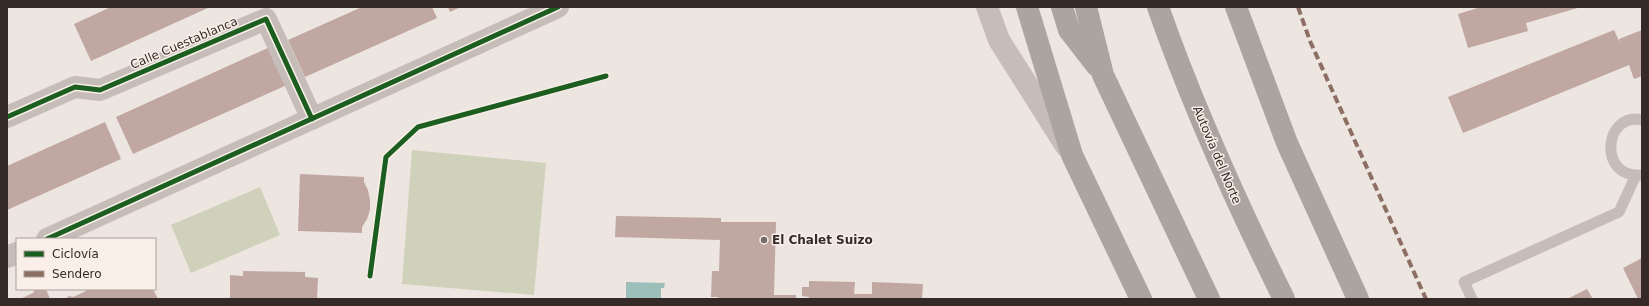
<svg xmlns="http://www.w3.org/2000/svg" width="1649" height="306" font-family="'DejaVu Sans',sans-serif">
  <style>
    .green { fill: #d0d1ba }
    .water { fill: #9cbfba }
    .building { fill: #c0a7a2 }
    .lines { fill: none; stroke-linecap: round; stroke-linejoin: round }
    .service { stroke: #c6bdb9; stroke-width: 11 }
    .minor { stroke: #c6bdb9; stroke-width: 22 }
    .motorway { stroke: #aca49f; stroke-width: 22 }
    .quiet { stroke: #8d6e63; stroke-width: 4; stroke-dasharray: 8 4; stroke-linecap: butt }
    .cycleway-casing { stroke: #f9efe8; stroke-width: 8 }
    .cycleway { stroke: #1b5e20; stroke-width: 5 }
    .poi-dot { fill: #766b68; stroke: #f9efe8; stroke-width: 1.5 }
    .labels { text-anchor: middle; stroke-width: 3; stroke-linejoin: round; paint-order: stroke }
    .street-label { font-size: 12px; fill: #362a28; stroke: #f9efe8 }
    .poi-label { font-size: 12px; font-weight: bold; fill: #362a28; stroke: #f9efe8; text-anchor: start }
  </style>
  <rect width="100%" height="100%" fill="#ede5e0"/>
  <path class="green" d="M 412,150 L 546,163 L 534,295 L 402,284 Z
    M 260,187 L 280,235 L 191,273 L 171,225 Z"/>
  <path class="water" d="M 626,282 L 665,283 L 664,288 L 661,288 L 661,299 L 626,299 Z"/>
  <path class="building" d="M 111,7 L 210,7 L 91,61 L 74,24 Z
    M 362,7 L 432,7 L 437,18 L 305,77 L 288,40 Z
    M 448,7 L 461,7 L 450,12 Z
    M 1481,7 L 1581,7 L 1526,23 L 1528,31 L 1468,48 L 1458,14 Z
    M 1614,30 L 1620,43 L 1619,39 L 1642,30 L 1642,76 L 1634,79 L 1629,65 L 1463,133 L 1448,97 Z
    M 270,47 L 287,85 L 133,154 L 116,117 Z
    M 105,122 L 121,159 L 7,210 L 7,166 Z
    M 300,174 L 364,177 L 364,182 L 368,190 L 370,200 L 370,210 L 367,219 L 362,227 L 362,233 L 298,231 Z
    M 616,216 L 721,218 L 721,222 L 776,222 L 774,295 L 796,295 L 796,299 L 718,299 L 718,297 L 711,297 L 712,271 L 719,271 L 720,240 L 615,237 Z
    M 1642,258 L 1642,299 L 1638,299 L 1623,268 Z
    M 243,271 L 305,272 L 305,277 L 318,278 L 317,299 L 230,299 L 230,275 L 243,276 Z
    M 809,281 L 855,282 L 854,294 L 872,294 L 872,282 L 923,284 L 922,299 L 809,299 L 809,297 L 802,296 L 802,287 L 809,287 Z
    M 35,289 L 46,289 L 50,299 L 20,299 L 33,293 Z
    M 87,289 L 153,289 L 158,299 L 65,299 L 69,296 L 73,297 L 86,291 Z
    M 1587,289 L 1593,299 L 1567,299 Z"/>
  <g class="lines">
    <path class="service" d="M 1642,120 C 1604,111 1597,179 1642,175
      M 1472,299 L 1464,282 L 1619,212 L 1636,175"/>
    <path class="minor" d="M 987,7 L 999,40 L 1066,146
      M 7,117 L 75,87 L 100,90 L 266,19 L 312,119
      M 47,239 L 558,7
      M 7,257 L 17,253"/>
    <path class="motorway" d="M 1027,7 L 1072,155 L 1141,299
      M 1062,7 L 1069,30 L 1097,66
      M 1086,7 L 1103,75 L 1209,299
      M 1158,7 C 1193,107 1237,204 1284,299
      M 1236,7 L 1287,143 L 1358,299"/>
    <path class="quiet" d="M 1298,7 L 1310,41 L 1426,299"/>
    <g class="cycleway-casing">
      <path id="cycleway" d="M 7,117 L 75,87 L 100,90 L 266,19 L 312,119
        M 47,239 L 558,7
        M 370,276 L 386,157 L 418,127 L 606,76"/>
    </g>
    <use href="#cycleway" class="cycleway"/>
  </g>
  <circle class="poi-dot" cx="764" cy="240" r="4"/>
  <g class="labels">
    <g class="street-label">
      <text transform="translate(184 43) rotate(-23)" y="4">Calle Cuestablanca</text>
      <text transform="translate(1217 155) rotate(67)" y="4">Autovía del Norte</text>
    </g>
    <g class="poi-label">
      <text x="772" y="244">El Chalet Suizo</text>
    </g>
  </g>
  <rect width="1649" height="306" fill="none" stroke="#362a28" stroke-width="16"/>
  <rect x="16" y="238" width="140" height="52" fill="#f9efe8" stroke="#aba09b"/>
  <rect x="24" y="251" width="20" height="6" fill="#1b5e20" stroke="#aba09b"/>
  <text x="52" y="258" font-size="12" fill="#362a28">Ciclovía</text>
  <rect x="24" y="271" width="20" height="6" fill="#8d6e63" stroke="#aba09b"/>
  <text x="52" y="278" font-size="12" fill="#362a28">Sendero</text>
</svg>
